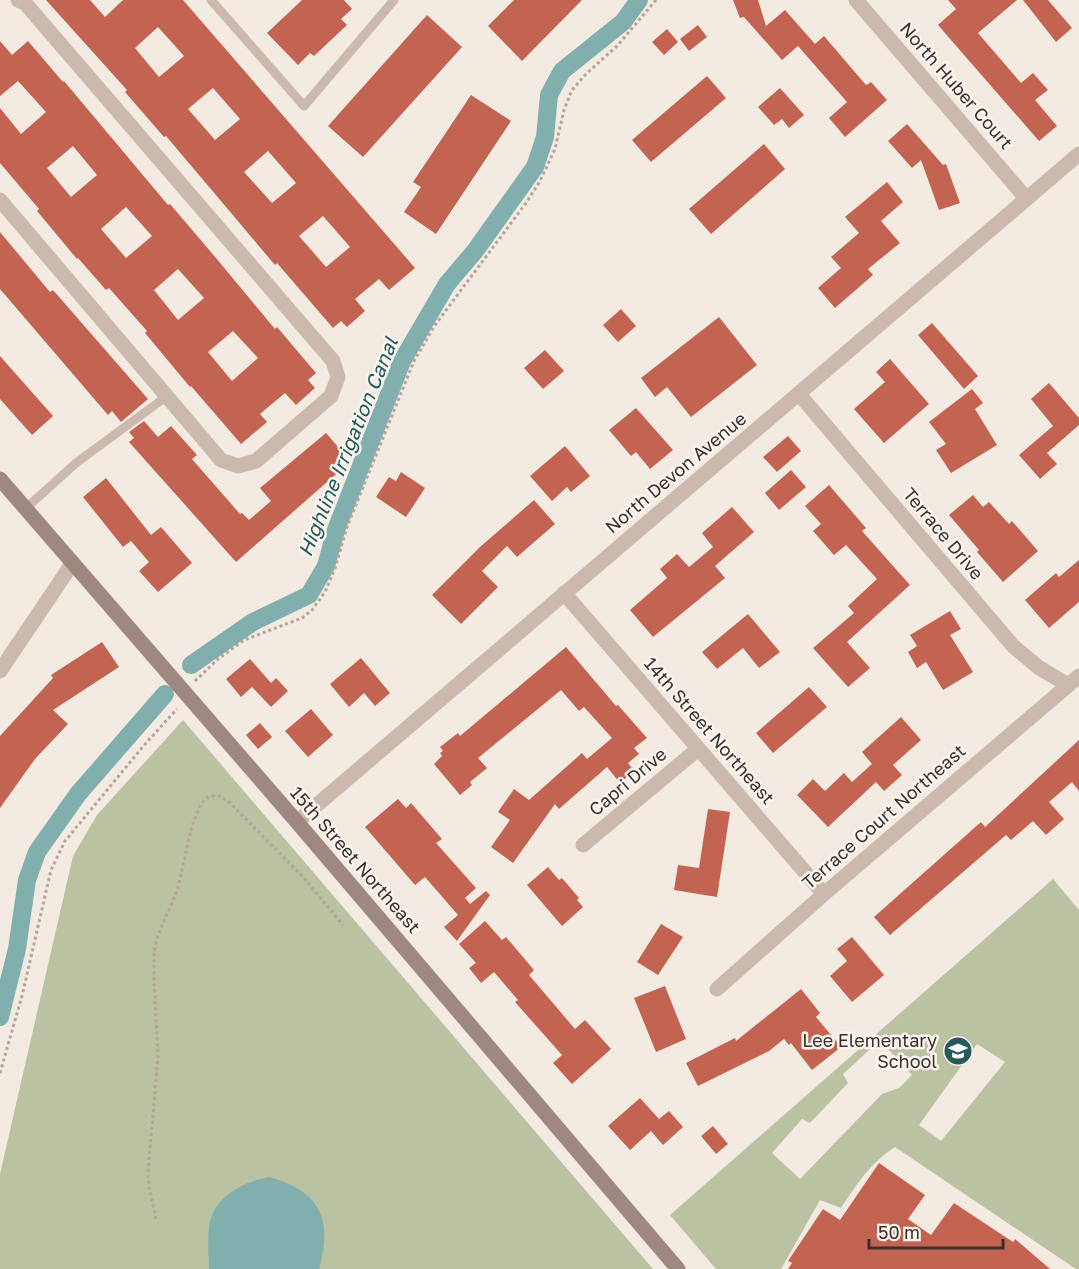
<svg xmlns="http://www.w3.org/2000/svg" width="1079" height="1269" font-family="'Golos Text',sans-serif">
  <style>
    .green { fill: #bac2a2; fill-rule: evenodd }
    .water { fill: #81afae }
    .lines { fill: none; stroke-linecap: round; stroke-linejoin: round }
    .canal { stroke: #81afae; stroke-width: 18 }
    .building { fill: #c26451; fill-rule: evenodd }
    .path { stroke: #b7a398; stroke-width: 3; stroke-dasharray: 3 3; stroke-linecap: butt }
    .lane { stroke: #cbb9ae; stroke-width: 9 }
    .street { stroke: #cbb9ae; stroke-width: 15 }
    .secondary { stroke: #9f887f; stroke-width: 15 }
    .labels { text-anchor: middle; stroke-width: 5; stroke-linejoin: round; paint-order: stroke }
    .street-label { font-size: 18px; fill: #3a2f2c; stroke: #faf4ee }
    .poi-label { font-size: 18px; fill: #3a2f2c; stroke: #faf4ee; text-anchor: end }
    .water-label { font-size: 20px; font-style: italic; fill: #225b5a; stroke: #faf4ee }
  </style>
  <rect width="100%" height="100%" fill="#f3eae2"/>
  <path class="green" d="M 183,720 L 653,1269 L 0,1269 L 0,1174 L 73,856 L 97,815 Z
    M 1053,879 L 1079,910 L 1079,1269 L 1076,1269 L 895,1147 C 871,1162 856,1185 841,1208 L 820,1200 L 781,1269 L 716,1269 L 670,1215 ZM 880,1040 L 912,1075 L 899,1088 L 882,1094 L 800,1179 L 772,1153 L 802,1119 L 810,1123 L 848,1083 L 843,1074 ZM 977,1044 L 1005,1062 L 941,1141 L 919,1125 Z"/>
  <path class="water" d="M 269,1177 C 320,1191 333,1218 319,1269 L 209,1269 C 209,1255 207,1241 209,1227 C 213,1197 242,1182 269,1177 Z"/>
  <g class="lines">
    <path class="canal" d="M 191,665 L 253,622 L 309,595 L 326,566 L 336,530 L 402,361 L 447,284 L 475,251 L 535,167 L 545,137 L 549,95 L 562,71 L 623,22 L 639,0
      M 0,1017 L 17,949 L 27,880 L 37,852 L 78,794 L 165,694"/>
  </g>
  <path class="building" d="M 46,0 L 90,0 L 105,17 L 123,0 L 183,0 L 415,268 L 389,290 L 379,279 L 355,299 L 365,311 L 347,327 L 341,321 L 333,328 L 277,263 L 275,265 L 166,136 L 164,137 L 125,92 L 127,90 ZM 158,27 L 184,56 L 159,77 L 135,48 ZM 213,88 L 240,119 L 215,140 L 188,109 ZM 268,151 L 296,183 L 272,203 L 244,172 ZM 323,216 L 350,247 L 326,267 L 299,236 Z
    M 302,0 L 344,0 L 352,9 L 341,19 L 347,25 L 314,56 L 310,53 L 298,65 L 267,33 Z
    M 514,0 L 582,0 L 522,61 L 488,26 Z
    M 733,0 L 758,0 L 766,26 L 785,10 L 815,44 L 824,36 L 866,85 L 871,82 L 887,100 L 845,137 L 829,118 L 847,102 L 798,46 L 782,60 L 744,17 L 740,18 Z
    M 948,0 L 1017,0 L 978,33 L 1021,83 L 1033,73 L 1048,90 L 1035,100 L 1057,126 L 1039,141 L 938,25 L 956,9 Z
    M 1023,0 L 1048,0 L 1072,28 L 1056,42 Z
    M 427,15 L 462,47 L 363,157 L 328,126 Z
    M 698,25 L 707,37 L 689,51 L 680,39 Z
    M 667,29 L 678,42 L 664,55 L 652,42 Z
    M 0,41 L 12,55 L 28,41 L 63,82 L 64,81 L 168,205 L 170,204 L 216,258 L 275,329 L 277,327 L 316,373 L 308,380 L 315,388 L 296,405 L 285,393 L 260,414 L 267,422 L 241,444 L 191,386 L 190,387 L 145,333 L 147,331 L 109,288 L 106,290 L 78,258 L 77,259 L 37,211 L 39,209 L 0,163 L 0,108 L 21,134 L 46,112 L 18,81 L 0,96 ZM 73,146 L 97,175 L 71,197 L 47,168 ZM 126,207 L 152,236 L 126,258 L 101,229 ZM 178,269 L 204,298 L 178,320 L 154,290 ZM 233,331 L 258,358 L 232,381 L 208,352 Z
    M 707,76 L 726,98 L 651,162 L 632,140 Z
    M 780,88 L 804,115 L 789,128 L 782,119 L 774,125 L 758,107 Z
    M 471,95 L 511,121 L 436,234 L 404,212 L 421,187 L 413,182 Z
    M 907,124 L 943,165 L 946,164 L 960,203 L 939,210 L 921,160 L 912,168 L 888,141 Z
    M 764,144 L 785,169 L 711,234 L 689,209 Z
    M 887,182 L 903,202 L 881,221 L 900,243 L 868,269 L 873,275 L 835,308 L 818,288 L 841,268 L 831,257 L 859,233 L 845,217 Z
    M 0,232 L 50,292 L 53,290 L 148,399 L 121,422 L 112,411 L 108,415 L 0,289 Z
    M 621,309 L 636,326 L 618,342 L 603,325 Z
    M 719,317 L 757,365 L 691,417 L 667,387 L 655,397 L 641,378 Z
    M 932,323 L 978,376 L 964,389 L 918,335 Z
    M 545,350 L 564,371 L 543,389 L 524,368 Z
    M 0,356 L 53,416 L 32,435 L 0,399 Z
    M 890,359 L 929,404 L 884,443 L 854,409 L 885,382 L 876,372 Z
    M 1049,383 L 1079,418 L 1079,425 L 1047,453 L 1057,464 L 1040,479 L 1019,455 L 1053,426 L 1031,399 Z
    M 972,389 L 983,403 L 975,409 L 997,445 L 951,473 L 936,450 L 946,444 L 929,422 Z
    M 636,408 L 673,450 L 650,469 L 636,452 L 631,456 L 609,430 Z
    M 144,421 L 158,437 L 171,426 L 197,455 L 192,459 L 240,514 L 242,513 L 249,520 L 271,501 L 260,488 L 326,433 L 345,455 L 337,462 L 343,468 L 236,562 L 129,442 L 134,438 L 129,432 Z
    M 788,436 L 801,451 L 777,472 L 763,457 Z
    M 565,446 L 590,476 L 571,492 L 567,487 L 552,501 L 530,476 Z
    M 791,470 L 806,487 L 779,510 L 765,493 Z
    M 401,472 L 425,488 L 406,517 L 376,497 L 389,477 L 396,481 Z
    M 106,478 L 151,535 L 161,527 L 192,563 L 158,592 L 139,571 L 149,562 L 131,541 L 123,547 L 83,497 Z
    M 829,485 L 866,528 L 862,531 L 910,585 L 847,642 L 870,668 L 848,687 L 813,648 L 854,613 L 848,606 L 877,579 L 846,545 L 834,555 L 813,531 L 821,524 L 805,506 Z
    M 973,495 L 983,507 L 989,502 L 1009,524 L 1012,521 L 1038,551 L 1003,582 L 977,552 L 979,550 L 949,515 Z
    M 534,500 L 555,524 L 517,557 L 507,546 L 482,571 L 498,587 L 461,624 L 432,595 L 480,547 Z
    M 732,507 L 754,532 L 715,566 L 725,578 L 653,637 L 630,610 L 667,578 L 660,569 L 677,554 L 689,567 L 713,547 L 702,533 Z
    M 1079,560 L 1079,602 L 1049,628 L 1025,600 L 1056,573 L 1059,577 Z
    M 950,611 L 961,629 L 950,635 L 973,672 L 943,690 L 926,662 L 917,668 L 908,652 L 917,646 L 910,635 Z
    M 748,614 L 780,652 L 759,668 L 743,648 L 717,669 L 702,652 Z
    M 102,642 L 119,667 L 53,710 L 68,724 L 35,759 L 0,808 L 0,736 L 53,678 L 51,675 Z
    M 566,647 L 616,706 L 618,705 L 647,738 L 634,748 L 639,754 L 628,763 L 634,771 L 620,783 L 607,767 L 559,809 L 555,804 L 513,863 L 491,847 L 510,820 L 498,812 L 514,789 L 529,800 L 582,753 L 587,759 L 612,738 L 584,707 L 579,711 L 561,690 L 478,758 L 487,768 L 470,782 L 472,785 L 460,795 L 434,764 L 442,756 L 440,753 L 443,751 L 440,747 L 458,733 L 460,736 Z
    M 361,658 L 390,693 L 375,706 L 364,693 L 349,707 L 330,684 Z
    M 250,659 L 271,683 L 276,678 L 288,691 L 271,707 L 252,687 L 241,697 L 226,679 Z
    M 809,687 L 827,707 L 773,753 L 756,733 Z
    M 311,709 L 333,735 L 308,757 L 285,731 Z
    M 901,717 L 921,740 L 893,765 L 902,775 L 884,791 L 876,782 L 828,827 L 797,795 L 813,779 L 825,791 L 844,773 L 852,782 L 872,764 L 862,752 Z
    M 260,723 L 272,737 L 258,749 L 246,735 Z
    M 1079,740 L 1079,791 L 1072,782 L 1049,802 L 1064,819 L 1046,835 L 1033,821 L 1011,840 L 1006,835 L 890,935 L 874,917 L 981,822 L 985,827 Z
    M 398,799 L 406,808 L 411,803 L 442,839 L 436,843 L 476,888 L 465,898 L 470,904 L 486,891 L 490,895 L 457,941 L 444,927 L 458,915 L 425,877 L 415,885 L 365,827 Z
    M 708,809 L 730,812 L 717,897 L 674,890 L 678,865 L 699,868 Z
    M 548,867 L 559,880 L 562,878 L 579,898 L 577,900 L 583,907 L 562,926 L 527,885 Z
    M 485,921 L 502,940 L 506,937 L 534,970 L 529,975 L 575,1029 L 585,1020 L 611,1049 L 572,1084 L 553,1063 L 562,1055 L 515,1002 L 518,1000 L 494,972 L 481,983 L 469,968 L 476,963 L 459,944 Z
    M 661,924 L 683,937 L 658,975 L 637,962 Z
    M 852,937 L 884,975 L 852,1002 L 830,976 L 847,961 L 837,949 Z
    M 665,986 L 686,1039 L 656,1052 L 634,998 Z
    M 801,989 L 820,1013 L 816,1017 L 841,1047 L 812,1070 L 791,1043 L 789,1045 L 784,1039 L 769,1051 L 698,1086 L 686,1063 L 735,1038 L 736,1041 Z
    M 640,1098 L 659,1119 L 669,1111 L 683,1127 L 663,1145 L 651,1131 L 630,1150 L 608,1126 Z
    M 713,1126 L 728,1144 L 716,1154 L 701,1136 Z
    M 879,1163 L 925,1195 L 908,1219 L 931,1235 L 954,1203 L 1013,1242 L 1015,1239 L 1050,1269 L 788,1269 L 792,1263 L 788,1261 L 823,1209 L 840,1220 Z"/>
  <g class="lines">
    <path class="path" d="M 195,681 L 218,659 L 244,640 L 302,618 L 312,610 L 325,592 L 335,568 L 347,527 L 414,361 L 435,325 L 526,203 L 540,181 L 555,149 L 564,110 L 572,90 L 585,75 L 617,46 L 656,0
      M 0,1073 L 22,996 L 51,870 L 65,841 L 146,743 L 177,709
      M 156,1219 L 149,1186 L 148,1172 L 158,1055 L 154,980 L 154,951 L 158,935 L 177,891 L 192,826 L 201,804 L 206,798 L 212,796 L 219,796 L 229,802 L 304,878 L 343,925"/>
    <path class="lane" d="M 211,0 L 304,106 L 394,0
      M 25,509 L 76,463 L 167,396"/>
    <path class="street" d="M 856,0 L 1026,198
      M 0,200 L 221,460 L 238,466 L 256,461 L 331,396 L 338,377 L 333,361 L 25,3 L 18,0
      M 799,394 L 1013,646 L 1038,667 L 1068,685
      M 564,593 L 824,894
      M 0,671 L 72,564
      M 297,822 L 1079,154
      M 583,845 L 698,749
      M 717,989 L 824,894 L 1079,676"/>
    <path class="secondary" d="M 0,479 L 297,822 L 678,1269"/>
  </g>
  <defs>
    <g id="school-disc" transform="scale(1.5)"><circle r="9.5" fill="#225b5a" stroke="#faf4ee"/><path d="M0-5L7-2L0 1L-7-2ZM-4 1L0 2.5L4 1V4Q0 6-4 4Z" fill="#fff"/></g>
  </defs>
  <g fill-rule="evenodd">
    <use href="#school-disc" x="958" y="1051"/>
  </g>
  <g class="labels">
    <g class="street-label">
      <text transform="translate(956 86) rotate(49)" y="6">North Huber Court</text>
      <text transform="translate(676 473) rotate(-40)" y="6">North Devon Avenue</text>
      <text transform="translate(943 534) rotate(50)" y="6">Terrace Drive</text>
      <text transform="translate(709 731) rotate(49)" y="6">14th Street Northeast</text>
      <text transform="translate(628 782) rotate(-40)" y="6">Capri Drive</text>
      <text transform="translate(884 817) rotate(-41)" y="6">Terrace Court Northeast</text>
      <text transform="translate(355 860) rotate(49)" y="6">15th Street Northeast</text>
    </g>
    <g class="poi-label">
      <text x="937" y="1047">Lee Elementary<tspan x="937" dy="21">School</tspan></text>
    </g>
    <g class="water-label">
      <text transform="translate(348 447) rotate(-68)" y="7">Highline Irrigation Canal</text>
    </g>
  </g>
  <path d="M869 1239v9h134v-9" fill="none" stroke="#3a2f2c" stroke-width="3"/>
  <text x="878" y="1239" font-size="18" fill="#3a2f2c" stroke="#faf4ee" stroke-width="4.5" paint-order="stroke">50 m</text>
</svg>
